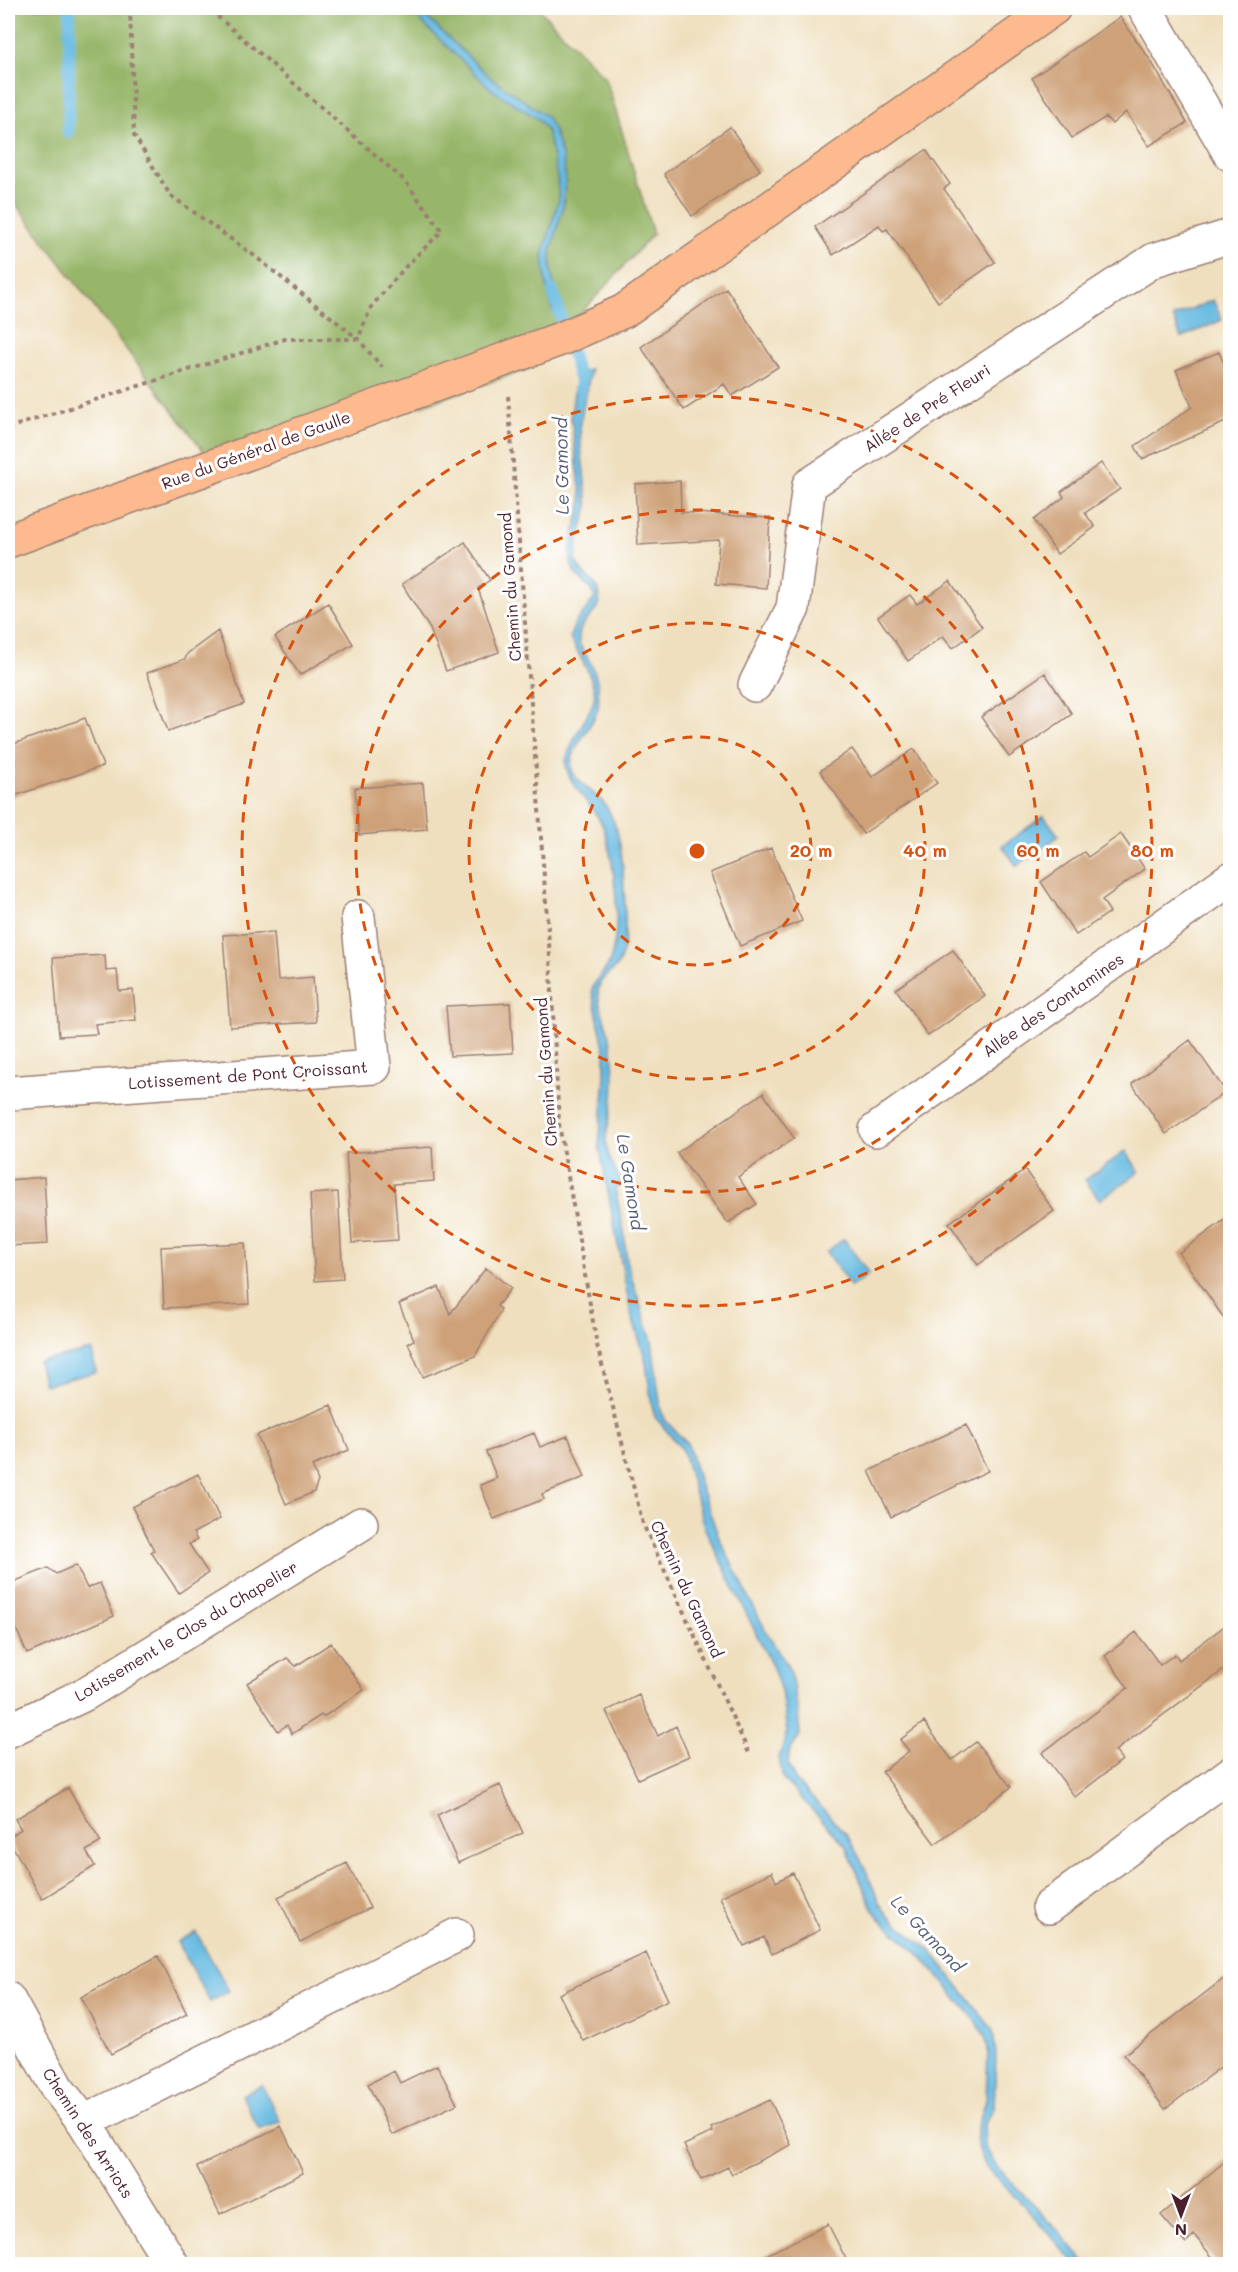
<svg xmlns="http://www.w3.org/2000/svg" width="1238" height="2272" font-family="Mali,sans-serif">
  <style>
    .forest { fill: #97b669; stroke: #706a4a; stroke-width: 1.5 }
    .water { fill: #65bae1; stroke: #586c86; stroke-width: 1.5 }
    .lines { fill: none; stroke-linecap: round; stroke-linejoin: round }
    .stream { stroke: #65bae1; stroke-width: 12 }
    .building { fill: #cea178 }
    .street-casing { stroke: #9c7f74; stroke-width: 36 }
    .primary-casing { stroke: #9c7f74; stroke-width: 36 }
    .path { stroke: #9c7f74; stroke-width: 4; stroke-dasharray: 4.5 4.5; stroke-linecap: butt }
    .street { stroke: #fff; stroke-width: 33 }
    .primary { stroke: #fcba8e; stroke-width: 33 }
    .ring { fill: none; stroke: #d8530f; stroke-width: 3; stroke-dasharray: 10 8 }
    .labels { text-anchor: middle; stroke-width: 6; stroke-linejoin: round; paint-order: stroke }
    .street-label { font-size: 16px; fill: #4a1f2b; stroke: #fff }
    .water-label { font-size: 18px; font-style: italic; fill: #555d74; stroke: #fff }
    .centre { fill: #d8530f; stroke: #fff; stroke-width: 3 }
    .ring-label { font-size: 18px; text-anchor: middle; font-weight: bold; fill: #d8530f; stroke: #fff; stroke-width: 6; stroke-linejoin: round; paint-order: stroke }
  </style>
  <rect width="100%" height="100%" fill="#fff"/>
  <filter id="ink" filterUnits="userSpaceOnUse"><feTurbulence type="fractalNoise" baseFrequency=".0167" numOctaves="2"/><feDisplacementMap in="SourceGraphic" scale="12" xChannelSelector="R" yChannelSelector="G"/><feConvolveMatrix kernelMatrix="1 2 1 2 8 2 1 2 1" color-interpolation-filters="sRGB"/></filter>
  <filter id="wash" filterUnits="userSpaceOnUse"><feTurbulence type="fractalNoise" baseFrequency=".008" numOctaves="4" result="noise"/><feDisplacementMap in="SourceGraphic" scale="24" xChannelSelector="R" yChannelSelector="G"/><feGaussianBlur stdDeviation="1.35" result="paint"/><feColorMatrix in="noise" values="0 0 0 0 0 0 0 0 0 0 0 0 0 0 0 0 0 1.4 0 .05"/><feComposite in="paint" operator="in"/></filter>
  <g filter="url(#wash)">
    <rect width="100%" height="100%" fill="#efdfbe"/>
    <path class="forest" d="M 8,8 L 538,8 L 606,79 L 653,234 L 531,368 L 222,475 L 8,194 Z"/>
    <path class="water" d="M 407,8 L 417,8 L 491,78 L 546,116 L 553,129 L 562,155 L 566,179 L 563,208 L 551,251 L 551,272 L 559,305 L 552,310 L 545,278 L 543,255 L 559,199 L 557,176 L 547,131 L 538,119 L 492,90 Z
      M 1213,300 L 1222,320 L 1181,338 L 1173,317 Z
      M 591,369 L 580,423 L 581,448 L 588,507 L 578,541 L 576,562 L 583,573 L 595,584 L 600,596 C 599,600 598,605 596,609 C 591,619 580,622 579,635 C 577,646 586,654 591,664 C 598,678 600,691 598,708 C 594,726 567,750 572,770 C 575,782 598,794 606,806 C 621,830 623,862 624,890 C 625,908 628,951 617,966 C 611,973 601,977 599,986 C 595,1002 609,1027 611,1044 C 614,1064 615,1087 612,1107 C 611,1119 605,1131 606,1143 C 608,1158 616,1172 623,1185 L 615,1188 L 624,1231 L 627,1263 L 652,1342 L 661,1410 L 666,1421 L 688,1445 L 700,1486 L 720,1540 L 768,1635 L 790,1670 L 798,1711 L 800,1735 L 789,1753 L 788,1765 L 796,1781 L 847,1835 L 865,1868 L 880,1904 L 887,1914 L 932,1952 L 993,2030 L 996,2055 L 994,2108 L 984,2125 L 985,2147 L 997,2167 L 1052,2224 L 1087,2264 L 1075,2264 L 1033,2215 L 986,2167 L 980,2153 L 977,2141 L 977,2128 L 986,2100 L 988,2049 L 985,2036 L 976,2021 L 921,1956 L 882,1921 L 873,1910 L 846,1846 L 783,1779 L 779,1758 L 787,1732 L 781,1691 L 773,1668 L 704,1527 L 685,1458 L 681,1448 L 655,1417 L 652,1405 L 645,1357 L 631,1314 L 599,1145 L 605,1077 L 605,1052 L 592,991 C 594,978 607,972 610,961 C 622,925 615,865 604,829 C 597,807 565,784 566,762 C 567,751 575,738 580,728 C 585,719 592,709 594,699 C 598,683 577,653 570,637 L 575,623 L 595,598 L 592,590 L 574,572 L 571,563 L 570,549 L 582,502 L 571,417 L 576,374 Z
      M 1044,816 L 1059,836 L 1017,866 L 1002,846 Z
      M 1126,1151 L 1139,1172 L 1100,1200 L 1085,1180 Z
      M 844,1239 L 869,1274 L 851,1287 L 826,1252 Z
      M 92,1350 L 96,1372 L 44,1385 L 38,1362 Z
      M 196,1932 L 229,1991 L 210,2002 L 177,1942 Z
      M 262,2085 L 280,2121 L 259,2130 L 242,2095 Z"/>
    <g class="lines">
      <path class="stream" d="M 68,133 L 70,8
        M 553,291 L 580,381 L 580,389"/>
    </g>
    <g id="blocks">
      <path class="building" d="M 1120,17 L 1151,61 L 1187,123 L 1149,146 L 1126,112 L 1112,124 L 1106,117 L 1072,138 L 1032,78 Z
        M 730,127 L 760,170 L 692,216 L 664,174 Z
        M 926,150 L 950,184 L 944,189 L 995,262 L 938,302 L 887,229 L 883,231 L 879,225 L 833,255 L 815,227 Z
        M 726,288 L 778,367 L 732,396 L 724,384 L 684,410 L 641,347 Z
        M 1219,352 L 1230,378 L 1230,420 L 1142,459 L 1135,446 L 1192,407 L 1176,370 Z
        M 1101,463 L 1120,489 L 1085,513 L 1095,527 L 1057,554 L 1034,520 L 1064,497 L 1061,492 Z
        M 680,481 L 681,512 L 770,518 L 766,588 L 716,584 L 719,540 L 638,545 L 635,484 Z
        M 465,542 L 490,580 L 478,588 L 499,652 L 446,671 L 430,629 L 402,584 Z
        M 950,581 L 982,627 L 953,648 L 943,636 L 908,661 L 878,617 L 910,595 L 917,604 Z
        M 328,603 L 353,644 L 300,675 L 275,637 Z
        M 218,631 L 244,704 L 168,731 L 147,673 L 185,659 L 188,653 Z
        M 1045,673 L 1072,714 L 1009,757 L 981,717 Z
        M 85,718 L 103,766 L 8,798 L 8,746 Z
        M 852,749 L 872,777 L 914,749 L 937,783 L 863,834 L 820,771 Z
        M 423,783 L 427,829 L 359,835 L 355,788 Z
        M 1121,834 L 1145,869 L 1102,900 L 1110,912 L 1076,935 L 1041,882 L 1084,852 L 1088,857 Z
        M 771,848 L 802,921 L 740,946 L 710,873 Z
        M 274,932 L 278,980 L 313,977 L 316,1022 L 230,1027 L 223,935 Z
        M 953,950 L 985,996 L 928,1036 L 896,989 Z
        M 105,955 L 106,971 L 117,970 L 119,991 L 133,990 L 136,1020 L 95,1024 L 97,1034 L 59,1036 L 53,958 Z
        M 510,1003 L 513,1053 L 450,1056 L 446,1006 Z
        M 1190,1040 L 1226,1092 L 1166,1134 L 1132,1084 Z
        M 763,1093 L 794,1138 L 738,1177 L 757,1204 L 728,1223 L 677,1153 Z
        M 432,1147 L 434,1181 L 394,1184 L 398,1240 L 352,1243 L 346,1153 Z
        M 1025,1170 L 1054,1211 L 978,1265 L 949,1223 Z
        M 44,1177 L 48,1244 L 8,1246 L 8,1180 Z
        M 338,1192 L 343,1279 L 315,1281 L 310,1194 Z
        M 1230,1216 L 1230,1327 L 1179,1253 Z
        M 245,1243 L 249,1304 L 164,1308 L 161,1247 Z
        M 486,1268 L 511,1288 L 497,1306 L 501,1310 L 475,1356 L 423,1377 L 408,1343 L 414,1340 L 399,1304 L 439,1287 L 450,1314 Z
        M 331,1405 L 349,1450 L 312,1466 L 318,1481 L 314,1492 L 286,1504 L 257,1435 Z
        M 966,1425 L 988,1471 L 891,1517 L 869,1471 Z
        M 534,1433 L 540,1447 L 568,1436 L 585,1477 L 542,1494 L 544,1499 L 494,1519 L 480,1485 L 497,1478 L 486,1452 Z
        M 198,1474 L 220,1519 L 193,1533 L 197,1540 L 189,1544 L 208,1573 L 179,1593 L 151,1552 L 154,1550 L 132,1507 Z
        M 76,1565 L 87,1588 L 100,1583 L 114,1616 L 27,1654 L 15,1626 L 8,1629 L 8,1584 L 48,1568 L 56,1574 Z
        M 1230,1622 L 1230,1665 L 1115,1751 L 1122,1760 L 1075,1797 L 1042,1753 L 1128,1688 L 1105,1656 L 1136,1632 L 1160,1665 L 1175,1654 L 1179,1660 Z
        M 331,1643 L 364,1690 L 323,1717 L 321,1715 L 292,1734 L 287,1725 L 278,1731 L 247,1683 L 287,1658 L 296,1666 Z
        M 639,1695 L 658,1736 L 676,1726 L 689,1756 L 638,1779 L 606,1711 Z
        M 924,1722 L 952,1760 L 976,1742 L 1011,1787 L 935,1844 L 882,1772 L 909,1751 L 900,1740 Z
        M 500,1785 L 523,1833 L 458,1863 L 437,1815 Z
        M 68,1788 L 101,1842 L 86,1851 L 95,1866 L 42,1899 L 8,1838 L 21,1829 L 15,1819 Z
        M 347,1863 L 370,1908 L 300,1942 L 278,1897 Z
        M 772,1872 L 776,1882 L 793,1873 L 820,1930 L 772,1954 L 764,1937 L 744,1946 L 720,1897 Z
        M 646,1953 L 668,2000 L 583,2041 L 559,1994 Z
        M 158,1956 L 187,2014 L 111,2054 L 81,1997 Z
        M 1230,1974 L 1230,2060 L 1165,2109 L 1124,2055 Z
        M 437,2065 L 457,2104 L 392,2135 L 368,2084 L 394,2071 L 400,2083 Z
        M 770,2100 L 791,2145 L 732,2174 L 728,2167 L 701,2180 L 684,2145 L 713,2132 L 711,2128 Z
        M 281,2126 L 303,2173 L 220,2214 L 197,2167 Z
        M 1230,2157 L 1230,2265 L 1219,2265 L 1194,2235 L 1185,2243 L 1161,2215 Z
        M 828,2224 L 849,2265 L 746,2265 Z"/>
    </g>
  </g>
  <g filter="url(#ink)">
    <use href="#blocks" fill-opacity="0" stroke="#9c7f74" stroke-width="1.5"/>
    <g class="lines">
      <g class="street-casing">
        <path id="street" d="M 1145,8 L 1230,154
          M 755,685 L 793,608 L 809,485 L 1154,260 L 1230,236
          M 8,1093 L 374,1067 L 358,917
          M 876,1130 L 1230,879
          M 8,1731 L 85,1694 L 361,1524
          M 1049,1907 L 1230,1774
          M 8,1999 L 57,2088 L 84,2122 L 172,2264
          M 84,2122 L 457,1935"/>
      </g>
      <g class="primary-casing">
        <path id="primary" d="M 8,541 L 563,338 L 624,311 L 1054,8"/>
      </g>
      <path class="path" d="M 130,8 L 134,135 L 170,195 L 256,257 L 358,339 L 382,367
        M 508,396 L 550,957 L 559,1124 L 597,1345 L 643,1524 L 749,1753
        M 8,428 L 285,339 L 358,339 L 371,307 L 407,265 L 442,231 L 405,181 L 208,8"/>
      <use href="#street" class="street"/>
      <use href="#primary" class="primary"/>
    </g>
  </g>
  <g class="ring">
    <circle cx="697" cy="851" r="114"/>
    <circle cx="697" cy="851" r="228"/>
    <circle cx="697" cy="851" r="341"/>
    <circle cx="697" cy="851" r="455"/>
  </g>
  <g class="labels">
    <g class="street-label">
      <text transform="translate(927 408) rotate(-33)" y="6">Allée de Pré Fleuri</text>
      <text transform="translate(256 450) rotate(-20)" y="6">Rue du Général de Gaulle</text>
      <text transform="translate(510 587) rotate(-94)" y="6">Chemin du Gamond</text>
      <text transform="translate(1053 1005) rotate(-35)" y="6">Allée des Contamines</text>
      <text transform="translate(546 1072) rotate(-94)" y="6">Chemin du Gamond</text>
      <text transform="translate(248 1075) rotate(-4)" y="6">Lotissement de Pont Croissant</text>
      <text transform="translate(687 1589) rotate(65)" y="6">Chemin du Gamond</text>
      <text transform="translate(186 1631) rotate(-31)" y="6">Lotissement le Clos du Chapelier</text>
      <text transform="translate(88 2133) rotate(57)" y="6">Chemin des Arriots</text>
    </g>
    <g class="water-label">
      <text transform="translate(562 466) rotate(-91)" y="6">Le Gamond</text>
      <text transform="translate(630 1182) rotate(81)" y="6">Le Gamond</text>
      <text transform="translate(927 1934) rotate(47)" y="6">Le Gamond</text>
    </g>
  </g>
  <circle cx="697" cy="851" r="9" class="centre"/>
  <g class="ring-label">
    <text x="811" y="857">20 m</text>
    <text x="925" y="857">40 m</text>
    <text x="1038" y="857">60 m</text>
    <text x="1152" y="857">80 m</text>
  </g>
  <rect width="1238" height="2272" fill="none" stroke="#fff" stroke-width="30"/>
  <g transform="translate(1181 2215) rotate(180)" stroke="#ffffff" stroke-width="4.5" paint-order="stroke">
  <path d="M0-4.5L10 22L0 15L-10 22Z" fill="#4a1f2b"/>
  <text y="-9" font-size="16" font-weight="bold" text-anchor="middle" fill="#4a1f2b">N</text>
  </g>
</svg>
